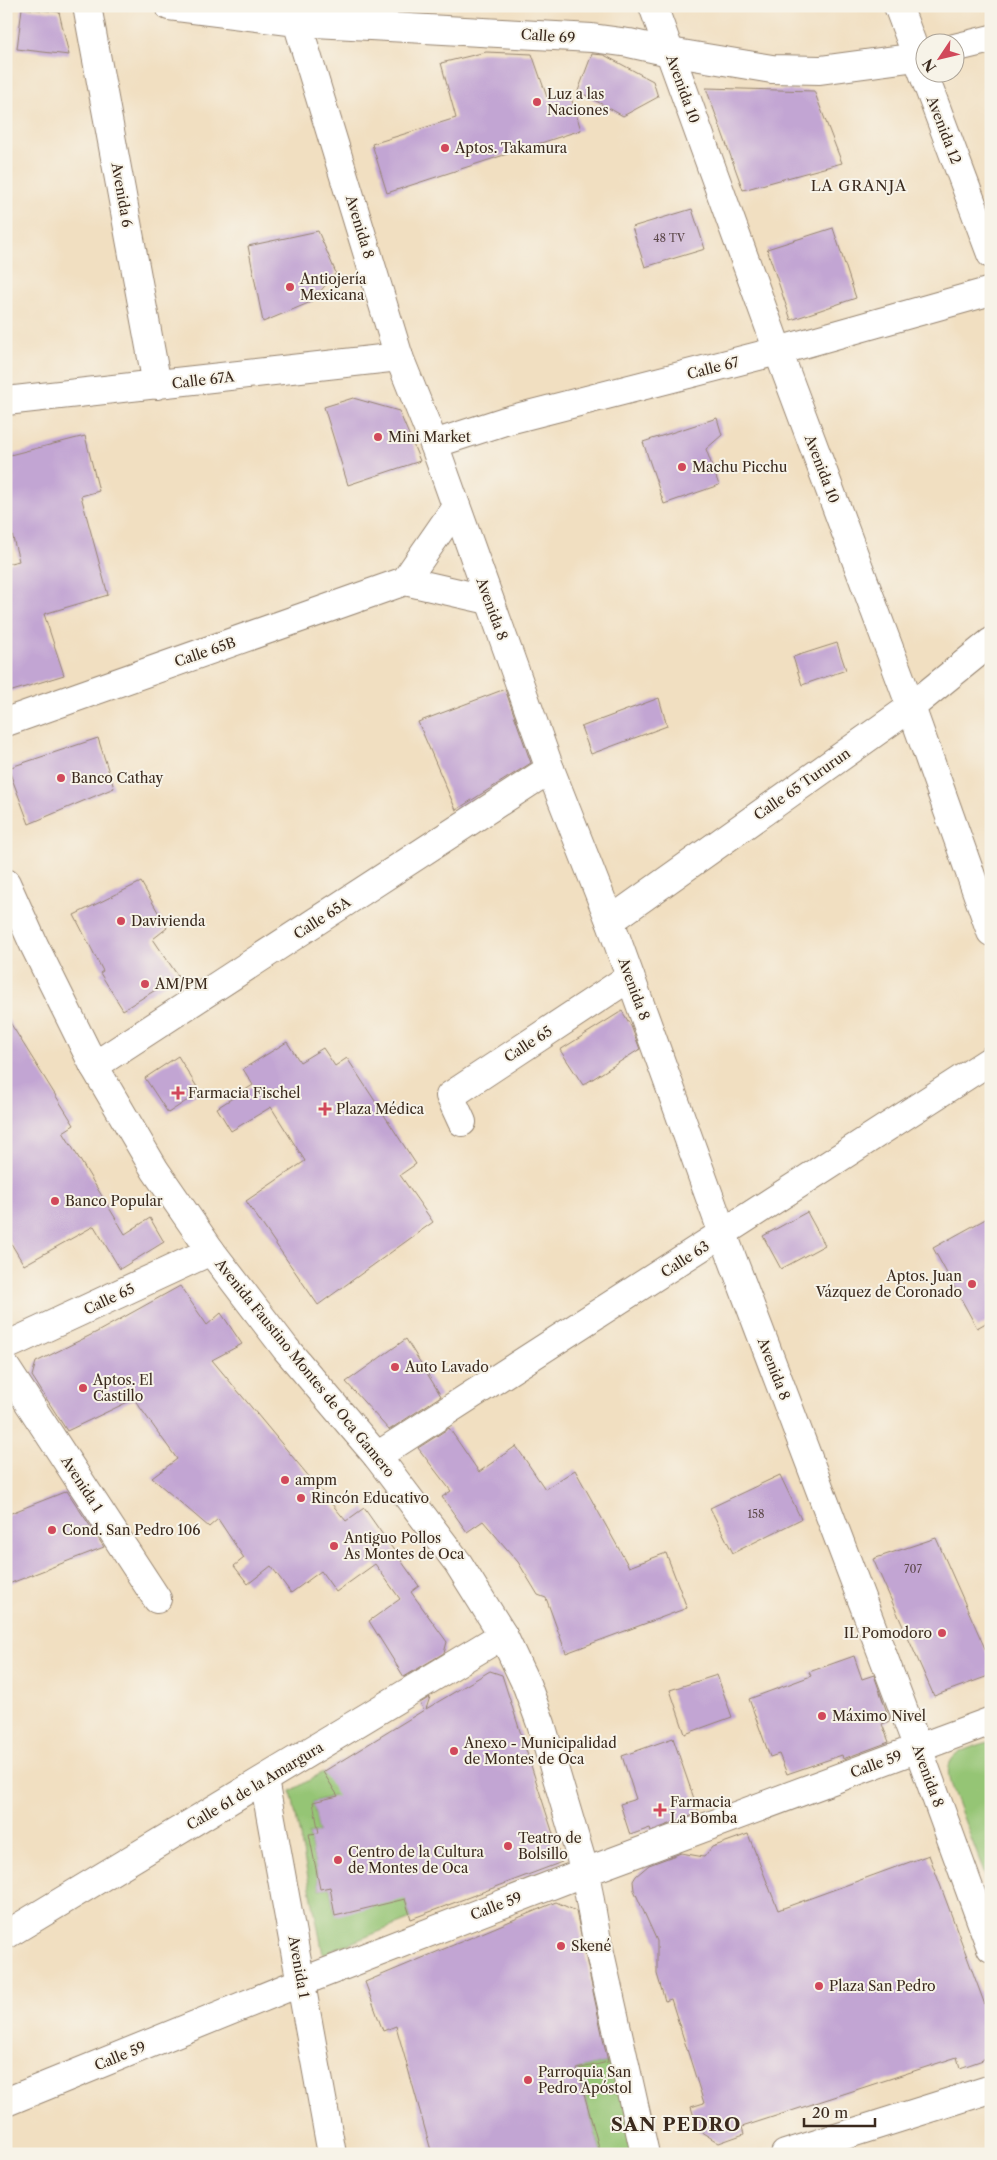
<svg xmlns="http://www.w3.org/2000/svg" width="997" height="2160" font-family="'Libre Caslon Text',serif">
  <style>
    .green { fill: #95c574; stroke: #687849; fill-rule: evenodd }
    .building { fill: #c2a5d3 }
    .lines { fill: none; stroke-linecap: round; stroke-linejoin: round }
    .street-casing { stroke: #968470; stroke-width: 30 }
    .secondary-casing { stroke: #968470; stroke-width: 30 }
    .highway-casing { stroke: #968470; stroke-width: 30 }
    .street { stroke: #fff; stroke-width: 28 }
    .secondary { stroke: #fff; stroke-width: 28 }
    .highway { stroke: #fff; stroke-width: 28 }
    .poi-dot { fill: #d1495b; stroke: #f7f3e8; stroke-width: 2 }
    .labels { text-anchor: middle; stroke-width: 4; stroke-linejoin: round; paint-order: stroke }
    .number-label { font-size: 11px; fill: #5d494b }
    .street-label { font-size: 14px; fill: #3b2a1e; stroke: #f7f3e8 }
    .poi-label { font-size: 14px; fill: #3b2a1e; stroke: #f7f3e8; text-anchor: start }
    .neighbourhood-label { font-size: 15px; letter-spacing: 1px; fill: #3b2a1e; stroke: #f7f3e8 }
    .district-label { font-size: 19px; font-weight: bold; letter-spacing: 1px; fill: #3b2a1e; stroke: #f7f3e8 }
  </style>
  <rect width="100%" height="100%" fill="#f7f3e8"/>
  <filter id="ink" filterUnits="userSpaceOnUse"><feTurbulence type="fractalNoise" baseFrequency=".02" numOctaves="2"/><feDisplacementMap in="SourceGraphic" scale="10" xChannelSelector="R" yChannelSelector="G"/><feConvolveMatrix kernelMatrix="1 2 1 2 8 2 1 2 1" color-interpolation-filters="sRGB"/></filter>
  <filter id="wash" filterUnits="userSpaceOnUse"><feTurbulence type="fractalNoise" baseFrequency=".0096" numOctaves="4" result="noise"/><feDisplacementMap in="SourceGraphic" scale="20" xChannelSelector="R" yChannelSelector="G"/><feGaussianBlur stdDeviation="1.12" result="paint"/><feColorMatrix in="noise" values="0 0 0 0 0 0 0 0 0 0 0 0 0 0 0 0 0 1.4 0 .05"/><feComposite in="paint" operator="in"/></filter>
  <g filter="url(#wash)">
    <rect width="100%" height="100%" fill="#f1dfc1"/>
    <path class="green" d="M 991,1741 L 991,1890 L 951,1786 C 940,1752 965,1750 991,1741 Z
      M 323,1772 L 388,1841 L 411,1919 L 323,1954 L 291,1791 ZM 334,1796 L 337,1800 L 335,1915 L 330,1887 L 320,1889 L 309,1834 L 319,1833 L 313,1802 Z
      M 613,2061 L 638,2154 L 601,2154 L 577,2069 Z"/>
    <g id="blocks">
      <path class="building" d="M 22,8 L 59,12 L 69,55 L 17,49 Z
        M 486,52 L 532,54 L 548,100 L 570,94 L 581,130 L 387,193 L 372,144 L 456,118 L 441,63 Z
        M 592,54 L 604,55 L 653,81 L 658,97 L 623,116 L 578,91 Z
        M 706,88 L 814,91 L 842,163 L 743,190 Z
        M 692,209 L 705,249 L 645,267 L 632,227 Z
        M 833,228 L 856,298 L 791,320 L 767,249 Z
        M 318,231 L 336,273 L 311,302 L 263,322 L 248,246 Z
        M 353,398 L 399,411 L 420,461 L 348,485 L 324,407 Z
        M 717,418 L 722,435 L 706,449 L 719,485 L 664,504 L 643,442 Z
        M 85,436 L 99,491 L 81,496 L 108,595 L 44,614 L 64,675 L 6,693 L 6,564 L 19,561 L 6,511 L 6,456 Z
        M 837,643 L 846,670 L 802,685 L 793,657 Z
        M 505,689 L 531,763 L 456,810 L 418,722 Z
        M 659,698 L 667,726 L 591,754 L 581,727 Z
        M 98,738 L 114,788 L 29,824 L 8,768 Z
        M 141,882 L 167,928 L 153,939 L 178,976 L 123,1010 L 100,973 L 103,971 L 74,915 Z
        M 622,1011 L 631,1026 L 640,1049 L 583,1085 L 560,1050 Z
        M 6,1016 L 74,1125 L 63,1132 L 125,1234 L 150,1218 L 164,1242 L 120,1269 L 94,1226 L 24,1265 L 6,1235 Z
        M 287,1042 L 300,1062 L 323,1048 L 335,1066 L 347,1058 L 416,1164 L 400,1175 L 433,1222 L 318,1305 L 246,1201 L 305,1161 L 271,1107 L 231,1131 L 217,1108 L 253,1085 L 243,1069 Z
        M 178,1056 L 200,1092 L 168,1113 L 145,1078 Z
        M 807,1212 L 825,1245 L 781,1269 L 763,1236 Z
        M 991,1216 L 991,1320 L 977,1328 L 933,1248 Z
        M 180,1286 L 207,1325 L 221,1313 L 242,1344 L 212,1360 L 346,1521 L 364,1508 L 419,1586 L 411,1592 L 447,1642 L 444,1653 L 404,1677 L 369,1621 L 400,1599 L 375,1564 L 336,1592 L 321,1571 L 291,1593 L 271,1566 L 248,1584 L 234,1566 L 244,1558 L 218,1519 L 209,1527 L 152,1478 L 177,1459 L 134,1399 L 67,1431 L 32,1376 L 36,1362 L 97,1332 Z
        M 406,1339 L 441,1396 L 389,1430 L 346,1382 Z
        M 449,1428 L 479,1472 L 516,1446 L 545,1489 L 575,1470 L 629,1567 L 666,1553 L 687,1608 L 566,1653 L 546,1598 L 538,1595 L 518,1562 L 483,1521 L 467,1532 L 442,1497 L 451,1491 L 418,1448 Z
        M 780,1475 L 801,1519 L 733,1553 L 710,1508 Z
        M 67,1491 L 104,1547 L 6,1585 L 6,1515 Z
        M 936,1538 L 991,1662 L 991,1675 L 934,1696 L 873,1559 Z
        M 854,1656 L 862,1679 L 874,1675 L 890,1721 L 882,1724 L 889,1742 L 843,1759 L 842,1755 L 787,1774 L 779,1754 L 770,1757 L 749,1699 L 811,1676 L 809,1672 Z
        M 490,1671 L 502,1675 L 562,1862 L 411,1919 L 405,1899 L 335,1916 L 330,1887 L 320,1889 L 309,1834 L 319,1833 L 313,1802 L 338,1796 L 323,1772 L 424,1710 L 420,1703 L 430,1697 L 426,1709 Z
        M 717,1675 L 732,1717 L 685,1734 L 670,1690 Z
        M 673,1738 L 699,1813 L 651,1831 L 650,1828 L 630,1835 L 620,1804 L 636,1799 L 622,1756 Z
        M 748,1834 L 778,1910 L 929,1855 L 991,2021 L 991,2048 L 983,2060 L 960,2068 L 957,2057 L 742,2127 L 744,2134 L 719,2143 L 698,2130 L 691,2107 L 704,2103 L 671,1999 L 665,2001 L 657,1974 L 657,1941 L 634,1890 L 633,1881 L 636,1876 L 649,1865 L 681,1853 L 704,1857 L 712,1847 Z
        M 556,1902 L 576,1911 L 608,2062 L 577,2069 L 601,2154 L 432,2154 L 396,2026 L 383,2031 L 365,1982 Z"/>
    </g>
  </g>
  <g filter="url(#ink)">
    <use href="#blocks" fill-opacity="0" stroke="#968470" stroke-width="1"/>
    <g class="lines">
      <g class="street-casing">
        <path id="street" d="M 87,6 L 157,385
          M 294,6 L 297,22 L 592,38 L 629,43 L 670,52 L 772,69 L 820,70 L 924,56
          M 898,6 L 991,254
          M 954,48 L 991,39
          M 6,401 L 399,357
          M 434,444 L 505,421 L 778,351 L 991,291
          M 405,581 L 456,507
          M 405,581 L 489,600
          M 6,722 L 405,581
          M 610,921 L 911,707 L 991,642
          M 94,1066 L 550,769
          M 462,1122 L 450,1096 L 630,977
          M 6,1346 L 211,1251
          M 6,1368 L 157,1599
          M 377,1456 L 991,1060
          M 264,1780 L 332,2154
          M 6,2102 L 301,1982 L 585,1872 L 991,1721"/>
      </g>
      <g class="secondary-casing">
        <path id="secondary" d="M 169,6 L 297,22 L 399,357 L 434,444 L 550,769 L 610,921 L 723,1234 L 918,1748 L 991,1948
          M 653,6 L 778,351 L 911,707 L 991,932
          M 6,1935 L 503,1635
          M 785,2154 L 991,2089"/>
      </g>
      <g class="highway-casing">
        <path id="highway" d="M 6,883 L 34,945 L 94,1066 L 155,1170 L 211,1251 L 286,1349 L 377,1456 L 458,1563 L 503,1635 L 527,1686 L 541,1724 L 585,1872 L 596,1935 L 645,2154"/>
      </g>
      <use href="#street" class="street"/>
      <use href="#secondary" class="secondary"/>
      <use href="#highway" class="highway"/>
    </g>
  </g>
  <g class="poi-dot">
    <circle cx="537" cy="102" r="5"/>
    <circle cx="445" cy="148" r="5"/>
    <circle cx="290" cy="287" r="5"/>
    <circle cx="378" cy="437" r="5"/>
    <circle cx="682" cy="467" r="5"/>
    <circle cx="61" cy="778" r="5"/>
    <circle cx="121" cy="921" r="5"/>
    <circle cx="145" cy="984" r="5"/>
    <path d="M175.5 1085.5h5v5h5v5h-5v5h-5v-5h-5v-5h5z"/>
    <path d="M322.5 1101.5h5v5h5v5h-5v5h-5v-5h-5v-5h5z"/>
    <circle cx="55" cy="1201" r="5"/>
    <circle cx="972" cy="1284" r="5"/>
    <circle cx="395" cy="1367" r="5"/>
    <circle cx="83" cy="1388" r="5"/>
    <circle cx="285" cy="1480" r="5"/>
    <circle cx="301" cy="1498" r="5"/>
    <circle cx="52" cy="1530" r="5"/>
    <circle cx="334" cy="1546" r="5"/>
    <circle cx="942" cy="1633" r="5"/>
    <circle cx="822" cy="1716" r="5"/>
    <circle cx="454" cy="1751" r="5"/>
    <path d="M657.5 1802.5h5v5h5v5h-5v5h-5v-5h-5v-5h5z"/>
    <circle cx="508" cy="1846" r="5"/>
    <circle cx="338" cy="1860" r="5"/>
    <circle cx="561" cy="1946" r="5"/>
    <circle cx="819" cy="1986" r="5"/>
    <circle cx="528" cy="2080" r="5"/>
  </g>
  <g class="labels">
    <g class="number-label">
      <text x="669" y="242">48 TV</text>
      <text x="756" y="1518">158</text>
      <text x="913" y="1573">707</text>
    </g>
    <g class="street-label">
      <text transform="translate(548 36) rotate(4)" y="5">Calle 69</text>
      <text transform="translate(683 89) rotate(70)" y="5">Avenida 10</text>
      <text transform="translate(944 130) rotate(69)" y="5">Avenida 12</text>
      <text transform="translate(122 195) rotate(80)" y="5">Avenida 6</text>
      <text transform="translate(360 227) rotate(73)" y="5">Avenida 8</text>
      <text transform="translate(713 368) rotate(-14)" y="5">Calle 67</text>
      <text transform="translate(203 380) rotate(-7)" y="5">Calle 67A</text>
      <text transform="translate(822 469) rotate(69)" y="5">Avenida 10</text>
      <text transform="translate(492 609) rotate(70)" y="5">Avenida 8</text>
      <text transform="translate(205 652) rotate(-19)" y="5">Calle 65B</text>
      <text transform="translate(802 784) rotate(-35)" y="5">Calle 65 Tururun</text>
      <text transform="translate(322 918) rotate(-33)" y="5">Calle 65A</text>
      <text transform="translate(634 989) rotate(70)" y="5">Avenida 8</text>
      <text transform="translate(528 1044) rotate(-33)" y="5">Calle 65</text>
      <text transform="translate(685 1259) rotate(-33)" y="5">Calle 63</text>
      <text transform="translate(109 1299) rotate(-25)" y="5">Calle 65</text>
      <text transform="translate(305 1368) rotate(51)" y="5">Avenida Faustino Montes de Oca Gamero</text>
      <text transform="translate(774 1369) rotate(69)" y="5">Avenida 8</text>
      <text transform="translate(82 1484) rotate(57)" y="5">Avenida 1</text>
      <text transform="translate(876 1764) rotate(-20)" y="5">Calle 59</text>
      <text transform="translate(928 1776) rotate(70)" y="5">Avenida 8</text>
      <text transform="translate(255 1786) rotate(-31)" y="5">Calle 61 de la Amargura</text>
      <text transform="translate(496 1906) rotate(-21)" y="5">Calle 59</text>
      <text transform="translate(299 1967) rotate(80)" y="5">Avenida 1</text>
      <text transform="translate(120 2056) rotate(-22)" y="5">Calle 59</text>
    </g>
    <g class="poi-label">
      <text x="547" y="99">Luz a las<tspan x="547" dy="16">Naciones</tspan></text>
      <text x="455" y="153">Aptos. Takamura</text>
      <text x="300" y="284">Antiojería<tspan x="300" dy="16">Mexicana</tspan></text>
      <text x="388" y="442">Mini Market</text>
      <text x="692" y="472">Machu Picchu</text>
      <text x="71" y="783">Banco Cathay</text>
      <text x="131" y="926">Davivienda</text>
      <text x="155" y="989">AM/PM</text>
      <text x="188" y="1098">Farmacia Fischel</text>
      <text x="336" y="1114">Plaza Médica</text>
      <text x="65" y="1206">Banco Popular</text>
      <text x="962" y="1281" text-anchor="end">Aptos. Juan<tspan x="962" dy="16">Vázquez de Coronado</tspan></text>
      <text x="405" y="1372">Auto Lavado</text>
      <text x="93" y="1385">Aptos. El<tspan x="93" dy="16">Castillo</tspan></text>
      <text x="295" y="1485">ampm</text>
      <text x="311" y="1503">Rincón Educativo</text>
      <text x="62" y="1535">Cond. San Pedro 106</text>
      <text x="344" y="1543">Antiguo Pollos<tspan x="344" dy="16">As Montes de Oca</tspan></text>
      <text x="932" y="1638" text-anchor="end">IL Pomodoro</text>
      <text x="832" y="1721">Máximo Nivel</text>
      <text x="464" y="1748">Anexo - Municipalidad<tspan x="464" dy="16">de Montes de Oca</tspan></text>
      <text x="670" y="1807">Farmacia<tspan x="670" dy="16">La Bomba</tspan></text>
      <text x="518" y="1843">Teatro de<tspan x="518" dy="16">Bolsillo</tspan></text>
      <text x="348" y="1857">Centro de la Cultura<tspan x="348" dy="16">de Montes de Oca</tspan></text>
      <text x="571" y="1951">Skené</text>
      <text x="829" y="1991">Plaza San Pedro</text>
      <text x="538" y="2077">Parroquia San<tspan x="538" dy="16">Pedro Apóstol</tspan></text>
    </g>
    <g class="neighbourhood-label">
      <text x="859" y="191">LA GRANJA</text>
    </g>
    <g class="district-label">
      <text x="676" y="2131">SAN PEDRO</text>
    </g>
  </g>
  <rect width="997" height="2160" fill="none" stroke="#f7f3e8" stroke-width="25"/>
  <g transform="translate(940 58) rotate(235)"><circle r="24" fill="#f7f3e8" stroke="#aca397"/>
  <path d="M0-4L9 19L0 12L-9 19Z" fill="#d1495b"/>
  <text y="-8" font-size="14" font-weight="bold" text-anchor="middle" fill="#3b2a1e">N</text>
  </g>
  <path d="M804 2118v8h71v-8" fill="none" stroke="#3b2a1e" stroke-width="2.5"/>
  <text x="812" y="2118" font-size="15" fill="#3b2a1e" stroke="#f7f3e8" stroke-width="4" paint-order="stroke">20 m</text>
</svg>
